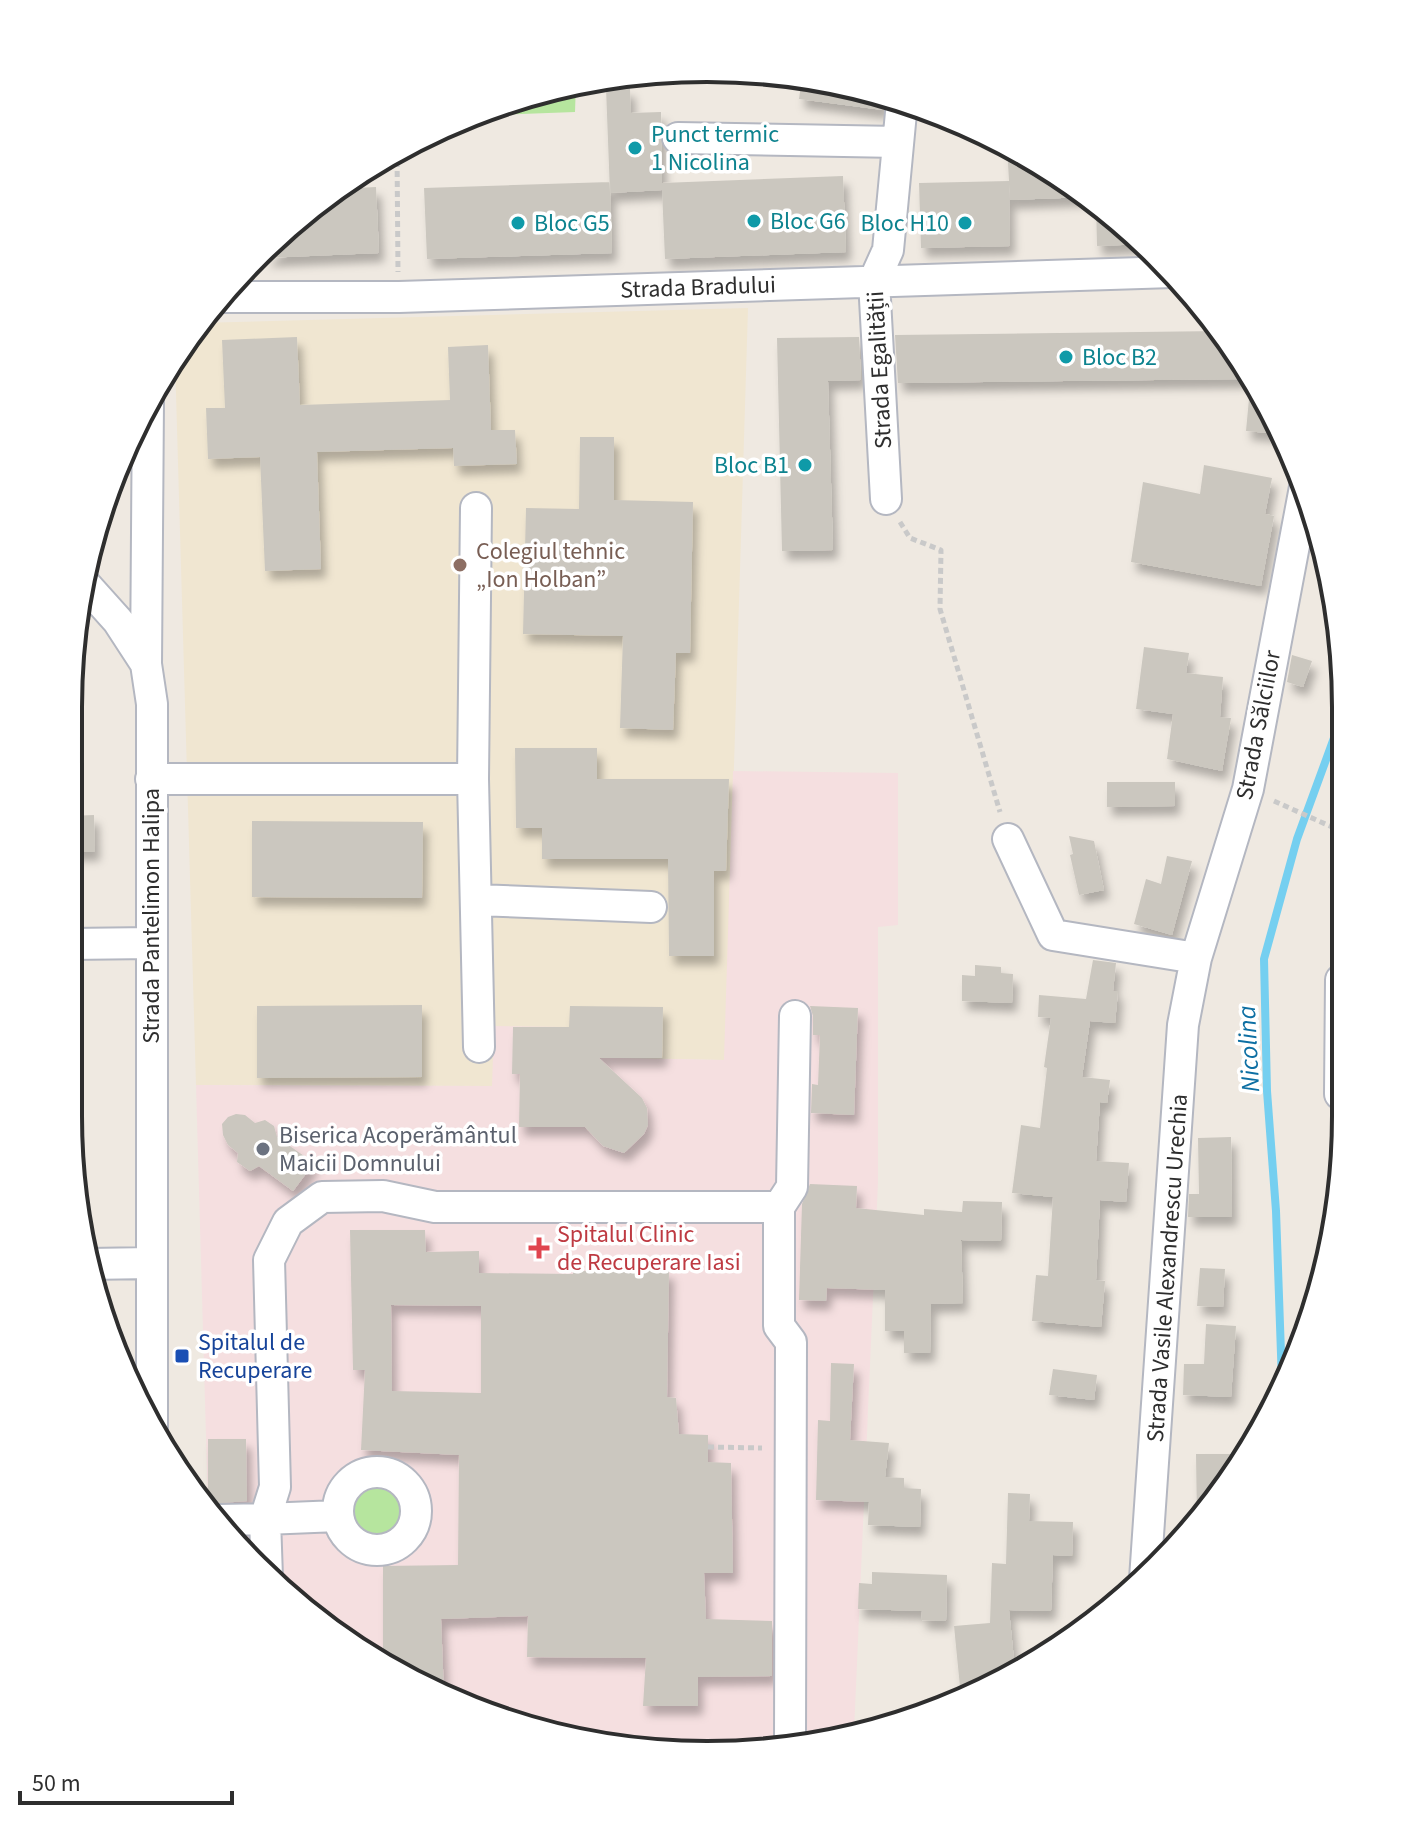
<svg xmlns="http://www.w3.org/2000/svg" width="1414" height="1823" font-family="'Source Sans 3',sans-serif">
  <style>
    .education { fill: #f0e6d1 }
    .medical { fill: #f5dfe0 }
    .green { fill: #b6e59e }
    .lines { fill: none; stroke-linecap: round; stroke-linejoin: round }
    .stream { stroke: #75cff0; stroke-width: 8 }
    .building { fill: #cbc7bf; fill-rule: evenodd; filter: url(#shadow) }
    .minor-casing { stroke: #b4b7c1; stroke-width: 34 }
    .path { stroke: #c9c9c9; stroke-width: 5; stroke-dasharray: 6 4; stroke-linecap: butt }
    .minor { stroke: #fff; stroke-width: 30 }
    .culture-dot { fill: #0f9aa8; stroke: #fff; stroke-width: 3 }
    .education-dot { fill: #8d6e63; stroke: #fff; stroke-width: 3 }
    .worship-dot { fill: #6b7280; stroke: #fff; stroke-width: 3 }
    .health-dot { fill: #e0444e; stroke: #fff; stroke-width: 3 }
    .transit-dot { fill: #1a4fb4; stroke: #fff; stroke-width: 3 }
    .labels { text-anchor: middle; stroke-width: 7; stroke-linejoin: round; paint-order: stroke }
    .culture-label { font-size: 24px; fill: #0d838f; stroke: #fff; text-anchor: start }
    .street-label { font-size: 24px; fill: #2e2e2e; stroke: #fff }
    .education-label { font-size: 24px; fill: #785e54; stroke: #fff; text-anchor: start }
    .worship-label { font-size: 24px; fill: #5b616d; stroke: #fff; text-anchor: start }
    .health-label { font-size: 24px; fill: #be3a42; stroke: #fff; text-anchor: start }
    .transit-label { font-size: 24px; fill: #164399; stroke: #fff; text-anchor: start }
    .water-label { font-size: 26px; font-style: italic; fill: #0d6fa3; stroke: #fff }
    .rim { fill: none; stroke: #2e2e2e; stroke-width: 4 }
  </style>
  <defs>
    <filter id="shadow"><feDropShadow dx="5" dy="9" stdDeviation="4" flood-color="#0004"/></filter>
  </defs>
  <rect width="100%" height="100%" fill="#efe9e1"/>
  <path class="education" d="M 748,308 L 725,1060 L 569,1057 L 494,1026 L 493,1086 L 196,1085 L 175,359 L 197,323 Z"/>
  <path class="medical" d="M 733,771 L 898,773 L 898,925 L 878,927 L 878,1182 L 854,1731 L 707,1755 L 542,1733 L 388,1670 L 255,1568 L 208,1506 L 196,1085 L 492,1086 L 494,1026 L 569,1027 L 570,1057 L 724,1060 Z"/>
  <path class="green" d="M 576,82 L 575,112 L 464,116 Z
    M349 1511a27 27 0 1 1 54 0a27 27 0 1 1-54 0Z"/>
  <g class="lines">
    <path class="stream" d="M 1282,1382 L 1276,1211 L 1267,1091 L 1264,959 L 1297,839 L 1334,738 L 1341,726"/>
  </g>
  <path class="building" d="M 802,77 L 832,80 L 885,97 L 883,110 L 799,99 Z
    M 606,88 L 630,88 L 631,113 L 661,112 L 662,183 L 843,176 L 846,252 L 665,259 L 662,190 L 610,193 Z
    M 1007,146 L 1062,176 L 1088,197 L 1010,200 L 1009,184 L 1010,246 L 921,248 L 919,183 L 1009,181 Z
    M 610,182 L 612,253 L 427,259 L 424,188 Z
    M 376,187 L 379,253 L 264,258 L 338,189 Z
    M 1096,203 L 1146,244 L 1097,246 Z
    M 1221,331 L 1243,362 L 1244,379 L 898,383 L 895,335 Z
    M 297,337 L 300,405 L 450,400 L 448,347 L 488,345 L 491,430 L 515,430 L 517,464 L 454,466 L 453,448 L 317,452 L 321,569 L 265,571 L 260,457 L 208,459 L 206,408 L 225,408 L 222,340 Z
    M 859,337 L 861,380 L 828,381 L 833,550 L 782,551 L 777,338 Z
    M 1251,377 L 1279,434 L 1246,431 Z
    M 580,437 L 614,437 L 614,500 L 693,502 L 690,653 L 676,653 L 673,730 L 620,728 L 623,636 L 523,634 L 526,508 L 579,509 Z
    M 1204,465 L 1272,478 L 1265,514 L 1274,516 L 1261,586 L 1131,562 L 1143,482 L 1200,494 Z
    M 1144,647 L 1189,653 L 1186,673 L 1223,677 L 1220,717 L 1231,718 L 1222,771 L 1167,759 L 1173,714 L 1136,709 Z
    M 1292,655 L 1312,661 L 1303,687 L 1287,682 Z
    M 515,748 L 597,748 L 597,779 L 729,779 L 726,871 L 714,871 L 714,956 L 669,956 L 668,859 L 542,859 L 542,828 L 516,828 Z
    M 1107,782 L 1175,782 L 1175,806 L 1107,807 Z
    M 94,815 L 95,852 L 69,852 L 69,816 Z
    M 252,821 L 423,822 L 422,898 L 252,897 Z
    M 1069,836 L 1094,841 L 1104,890 L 1079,895 L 1070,855 L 1073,854 Z
    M 1167,856 L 1192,861 L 1172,935 L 1134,924 L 1146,879 L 1161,884 Z
    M 1093,960 L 1116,963 L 1113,991 L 1118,991 L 1115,1023 L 1090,1021 L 1082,1077 L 1110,1080 L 1107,1103 L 1100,1102 L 1096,1161 L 1129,1163 L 1126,1202 L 1100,1200 L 1096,1280 L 1105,1281 L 1101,1327 L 1032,1321 L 1036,1275 L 1048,1276 L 1053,1197 L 1012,1193 L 1021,1125 L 1040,1128 L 1047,1068 L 1044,1067 L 1051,1018 L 1038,1017 L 1039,995 L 1086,999 Z
    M 975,965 L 1001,967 L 1001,973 L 1013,974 L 1012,1003 L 962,1001 L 962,975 L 975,976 Z
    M 422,1005 L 422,1077 L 257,1078 L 257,1006 Z
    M 570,1006 L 663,1007 L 662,1058 L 599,1058 L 642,1098 L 647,1108 L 648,1125 L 644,1134 L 624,1153 L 603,1146 L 585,1127 L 519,1127 L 520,1074 L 512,1074 L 513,1027 L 569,1027 Z
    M 810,1006 L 858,1008 L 854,1115 L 811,1113 L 812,1084 L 818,1085 L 820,1035 L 813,1035 L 813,1016 Z
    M 236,1114 L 245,1115 L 255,1123 L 265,1120 L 274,1126 L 277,1137 L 314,1163 L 293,1191 L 259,1166 L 250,1171 L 237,1162 L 238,1153 L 228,1145 L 223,1135 L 222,1124 L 228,1117 Z
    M 1231,1137 L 1232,1217 L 1188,1217 L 1189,1194 L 1199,1194 L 1198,1138 Z
    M 810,1184 L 857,1186 L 856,1208 L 924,1215 L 924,1209 L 962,1212 L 963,1201 L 1002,1202 L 1001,1241 L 961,1240 L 963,1303 L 931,1304 L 930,1353 L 904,1353 L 904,1331 L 885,1331 L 885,1290 L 827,1288 L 826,1301 L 799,1300 L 802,1204 Z
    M 350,1230 L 425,1230 L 426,1252 L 479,1251 L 479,1273 L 573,1274 L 573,1271 L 669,1270 L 667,1397 L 676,1398 L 679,1434 L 708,1435 L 708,1462 L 731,1463 L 733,1573 L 704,1573 L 706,1619 L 772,1621 L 772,1676 L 698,1677 L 698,1706 L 643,1706 L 646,1658 L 527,1657 L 528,1616 L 441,1619 L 444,1693 L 383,1666 L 383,1566 L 458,1565 L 459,1455 L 361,1450 L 365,1370 L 353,1370 ZM 391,1305 L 481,1306 L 481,1393 L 392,1391 Z
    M 1200,1268 L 1225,1269 L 1223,1307 L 1197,1306 Z
    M 1206,1324 L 1236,1326 L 1231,1397 L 1183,1395 L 1184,1364 L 1204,1364 Z
    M 831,1363 L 854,1364 L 850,1440 L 889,1443 L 885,1477 L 904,1478 L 904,1488 L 921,1489 L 920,1527 L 868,1525 L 869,1502 L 816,1500 L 818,1420 L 830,1421 Z
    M 1053,1369 L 1097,1375 L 1094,1400 L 1049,1395 Z
    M 208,1439 L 246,1439 L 247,1501 L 208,1504 Z
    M 1196,1454 L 1247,1454 L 1239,1471 L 1197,1521 Z
    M 1008,1493 L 1030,1494 L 1029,1521 L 1073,1522 L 1072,1556 L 1053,1555 L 1051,1611 L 1009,1610 L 1015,1670 L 961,1697 L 954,1626 L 990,1623 L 992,1563 L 1006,1564 Z
    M 872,1572 L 947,1575 L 946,1621 L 921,1620 L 922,1611 L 858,1609 L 859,1583 L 872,1584 Z"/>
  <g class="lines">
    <g class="minor-casing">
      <path id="minor" d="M 678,138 L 898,142
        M 222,297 L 399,297 L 1173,272
        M 148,401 L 146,664 L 152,704 L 152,1431
        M 886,499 L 874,281 L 888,250 L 902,102
        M 83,582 L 118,621 L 146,664
        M 151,779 L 473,779 L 479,1047
        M 473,779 L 476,508
        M 1008,839 L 1053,935 L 1196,958
        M 476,900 L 651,907
        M 69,944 L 152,943
        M 1340,1094 L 1341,980
        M 88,1264 L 152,1263
        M338 1511a39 39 0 1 1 78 0a39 39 0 1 1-78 0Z
        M 219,1520 L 265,1519 L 275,1487 L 269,1260 L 288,1222 L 322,1197 L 383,1196 L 435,1207 L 779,1207
        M 267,1577 L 265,1519 L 338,1516
        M 1145,1579 L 1183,1025 L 1196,958 L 1248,789 L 1305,487
        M 790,1741 L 791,1342 L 779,1326 L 779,1207 L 792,1187 L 795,1016"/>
    </g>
    <path class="path" d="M 690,78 L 691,70
      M 397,151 L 398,272
      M 900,522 L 910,538 L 941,550 L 940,609 L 1000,812
      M 1274,801 L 1341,831
      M 708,1447 L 762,1448"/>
    <use href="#minor" class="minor"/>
  </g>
  <g class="culture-dot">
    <circle cx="635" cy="148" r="8"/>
    <circle cx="754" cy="221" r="8"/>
    <circle cx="518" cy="223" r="8"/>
    <circle cx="965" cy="223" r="8"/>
    <circle cx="1066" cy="357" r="8"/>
    <circle cx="805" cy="465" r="8"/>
  </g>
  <circle class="education-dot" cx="460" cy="565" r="8"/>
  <circle class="worship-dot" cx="263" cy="1149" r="8"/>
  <path class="health-dot" d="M535 1236h8v8h8v8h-8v8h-8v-8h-8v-8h8z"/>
  <rect class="transit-dot" x="174" y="1348" width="16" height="16" rx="4"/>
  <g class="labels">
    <g class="culture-label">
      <text x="651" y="142">Punct termic<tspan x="651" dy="28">1 Nicolina</tspan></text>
      <text x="770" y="229">Bloc G6</text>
      <text x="534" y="231">Bloc G5</text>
      <text x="949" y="231" text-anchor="end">Bloc H10</text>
      <text x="1082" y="365">Bloc B2</text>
      <text x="789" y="473" text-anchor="end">Bloc B1</text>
    </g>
    <g class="street-label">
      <text transform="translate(698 287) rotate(-2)" y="8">Strada Bradului</text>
      <text transform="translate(879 370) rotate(-93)" y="8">Strada Egalității</text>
      <text transform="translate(1258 725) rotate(-79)" y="8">Strada Sălciilor</text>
      <text transform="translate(151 916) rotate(-90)" y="8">Strada Pantelimon Halipa</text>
      <text transform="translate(1167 1268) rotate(-86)" y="8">Strada Vasile Alexandrescu Urechia</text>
    </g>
    <g class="education-label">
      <text x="476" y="559">Colegiul tehnic<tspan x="476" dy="28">„Ion Holban”</tspan></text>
    </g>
    <g class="worship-label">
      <text x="279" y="1143">Biserica Acoperământul<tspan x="279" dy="28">Maicii Domnului</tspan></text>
    </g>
    <g class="health-label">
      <text x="557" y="1242">Spitalul Clinic<tspan x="557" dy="28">de Recuperare Iasi</tspan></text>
    </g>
    <g class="transit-label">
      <text x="198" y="1350">Spitalul de<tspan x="198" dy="28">Recuperare</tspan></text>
    </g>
    <g class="water-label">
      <text transform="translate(1248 1049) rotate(-93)" y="9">Nicolina</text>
    </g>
  </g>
  <path d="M0 0H1414V1823H0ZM707 82H707A625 625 0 0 1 1332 707V1116A625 625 0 0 1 707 1741H707A625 625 0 0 1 82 1116V707A625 625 0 0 1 707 82Z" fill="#fff" fill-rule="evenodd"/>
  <path class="rim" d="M707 82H707A625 625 0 0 1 1332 707V1116A625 625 0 0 1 707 1741H707A625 625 0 0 1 82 1116V707A625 625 0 0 1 707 82Z"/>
  <path d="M20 1791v12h212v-12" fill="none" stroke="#2e2e2e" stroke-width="4"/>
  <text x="32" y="1791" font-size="24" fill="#2e2e2e" stroke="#ffffff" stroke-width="6" paint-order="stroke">50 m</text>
</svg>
